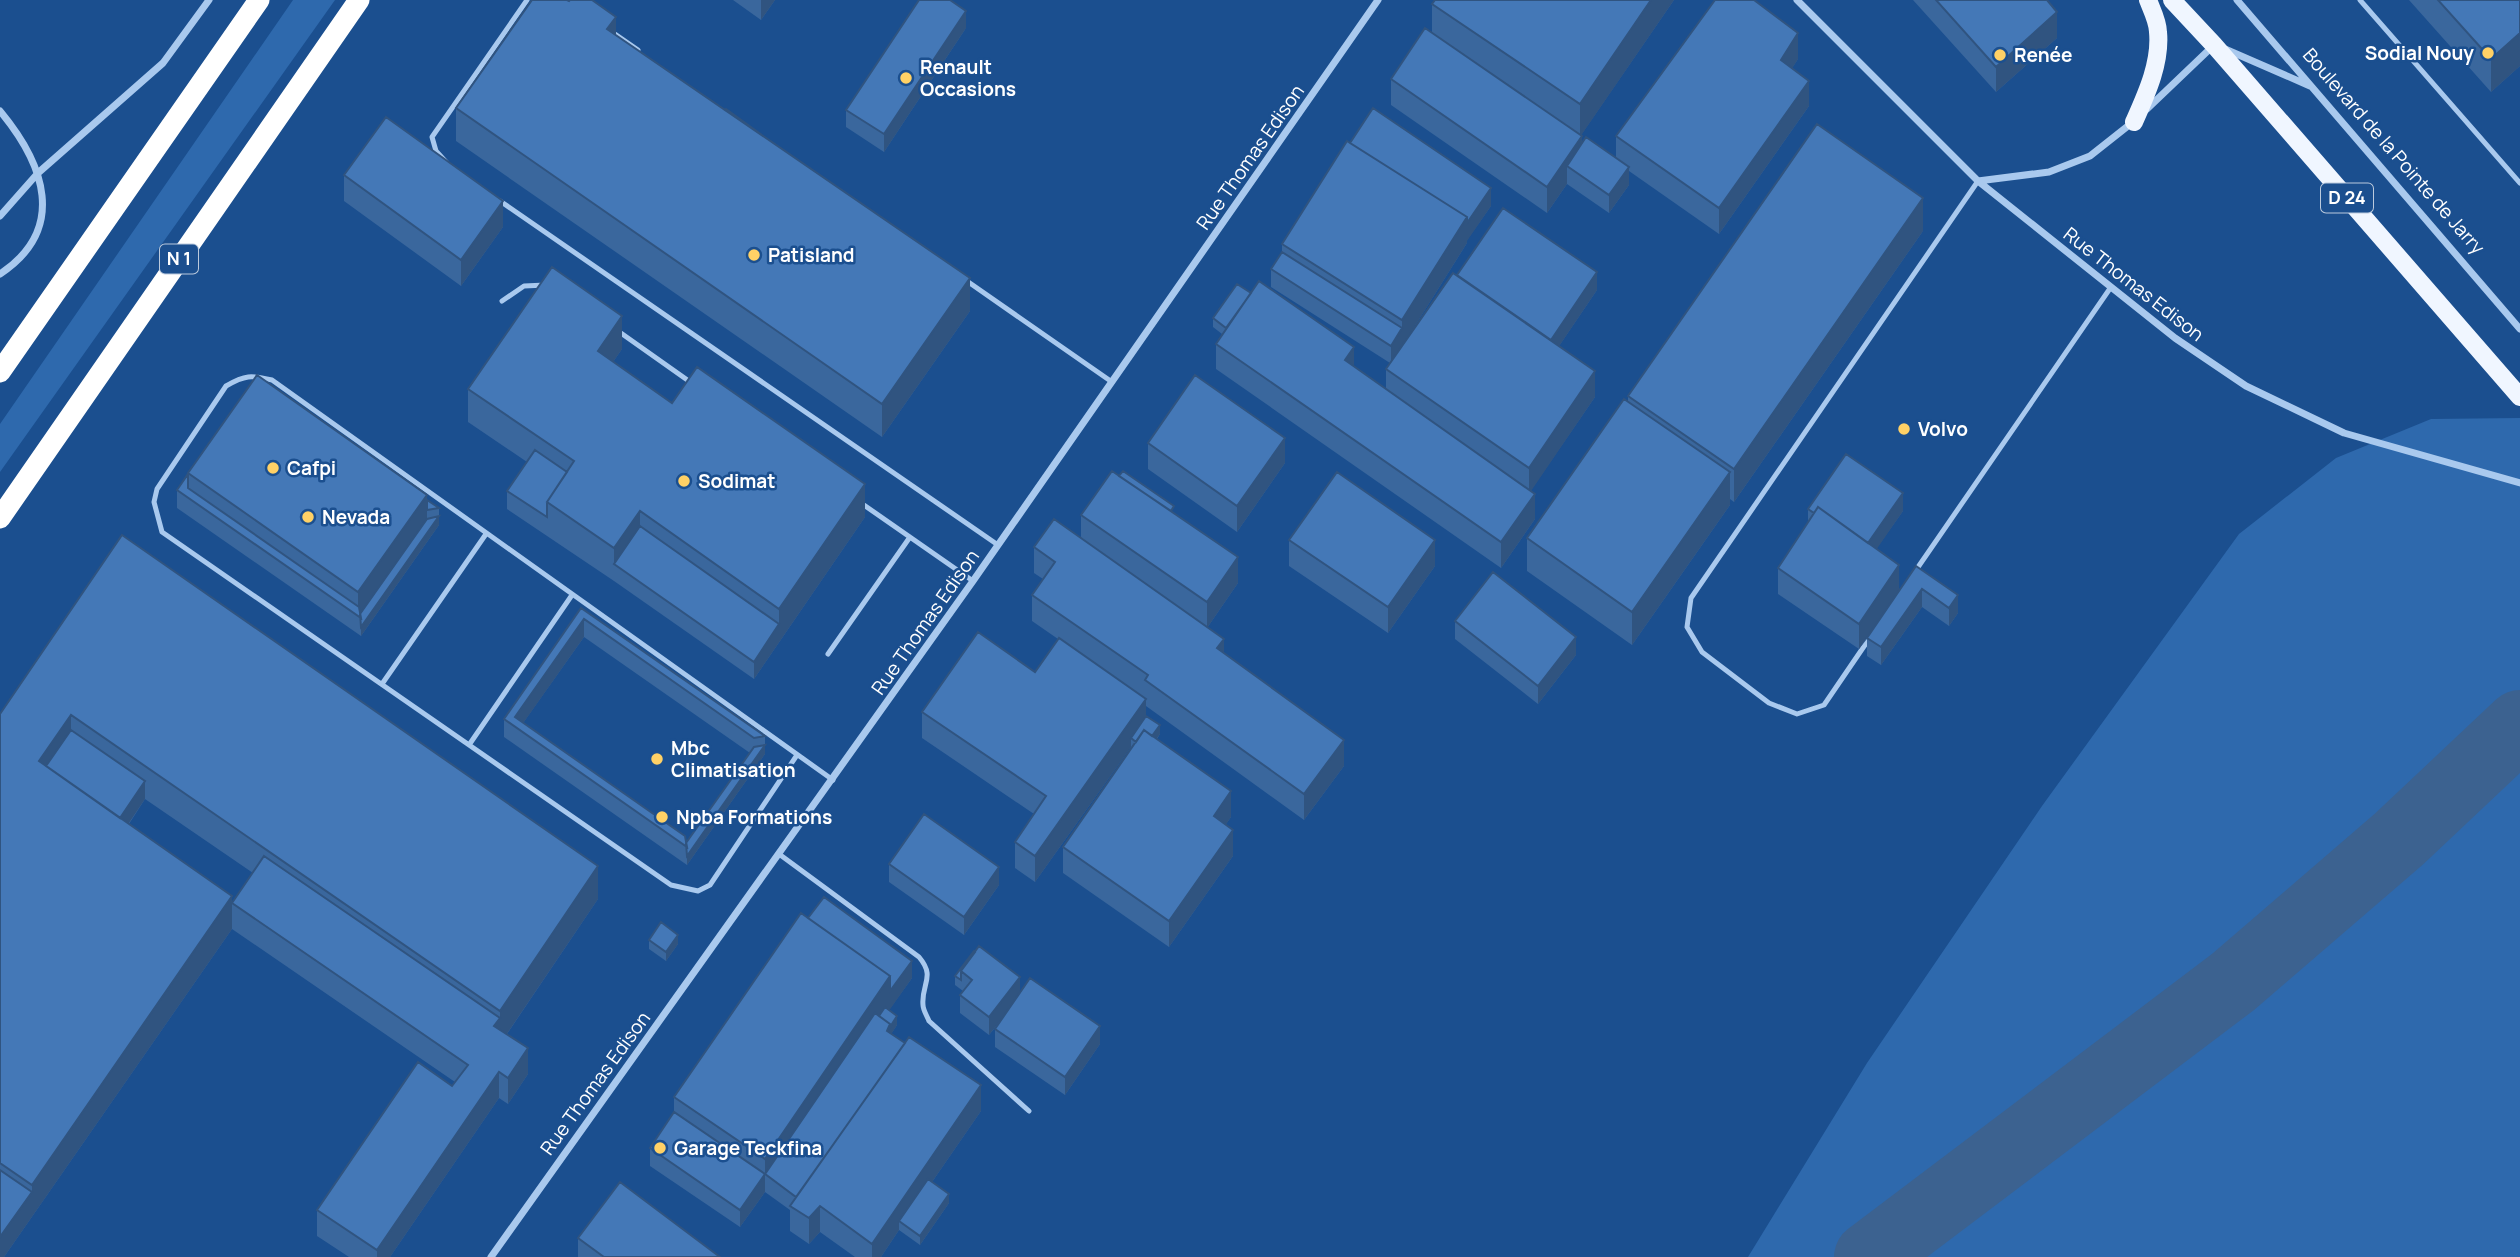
<svg xmlns="http://www.w3.org/2000/svg" width="2520" height="1257" font-family="Manrope,sans-serif">
  <style>
    .green { fill: #2e69ad }
    .lines { fill: none; stroke-linecap: round; stroke-linejoin: round }
    .river { stroke: #3c6290; stroke-width: 70 }
    .lane { stroke: #a9c9ee; stroke-width: 5 }
    .street { stroke: #a9c9ee; stroke-width: 7 }
    .primary { stroke: #f0f6ff; stroke-width: 18 }
    .highway { stroke: #fff; stroke-width: 21 }
    .wall { fill: #3a679d; fill-rule: evenodd }
    .shaded-wall { fill: #305480 }
    .building { fill: #4478b7; stroke: #305480; stroke-width: 2 }
    .poi-dot { fill: #ffd166; stroke: #1b4f8f; stroke-width: 2.5 }
    .labels { text-anchor: middle; stroke-width: 5; stroke-linejoin: round; paint-order: stroke }
    .shield { fill: #1b4f8f; stroke: #bbcadd; stroke-width: 2 }
    .shield-label { font-size: 18px; font-weight: bold; fill: #fff }
    .poi-label { font-size: 19px; font-weight: bold; fill: #fff; stroke: #1b4f8f; text-anchor: start }
    .street-label { font-size: 19px; fill: #fff; stroke: #1b4f8f }
  </style>
  <rect width="100%" height="100%" fill="#1b4f8f"/>
  <path class="green" d="M 293,0 L 335,0 L 0,472 L 0,424 Z
    M 2520,418 L 2520,1257 L 1748,1257 L 1867,1063 L 2042,806 L 2239,534 L 2336,458 L 2431,419 Z"/>
  <g class="lines">
    <path class="river" d="M 1869,1257 L 2233,982 L 2399,839 L 2520,725"/>
    <path class="lane" d="M 2360,0 L 2520,183
      M 612,32 L 638,50
      M 446,162 L 436,151 L 432,137 L 527,0
      M 500,201 L 998,545
      M 964,279 L 1112,382
      M 502,301 L 524,286 L 546,285
      M 618,331 L 693,384
      M 861,503 L 973,581
      M 1914,573 L 2111,287
      M 1869,639 L 1824,705 L 1797,714 L 1769,703 L 1702,652 L 1687,627 L 1691,598 L 1978,181
      M 828,654 L 910,537
      M 382,684 L 486,534
      M 469,745 L 572,595
      M 797,755 L 710,885 L 698,891 L 671,885 L 162,532 L 154,502 L 157,489 L 226,386 C 245,375 251,375 272,380 L 833,780
      M 779,854 L 919,957 C 936,977 921,984 923,1005 C 923,1010 927,1016 929,1021 L 1029,1111"/>
    <path class="street" d="M 1797,0 L 1978,181 L 2175,338 L 2246,386 L 2344,433 L 2520,483
      M 2237,0 L 2520,329
      M 2225,49 L 2310,86
      M 2147,109 L 2214,45
      M 0,111 C 44,164 68,229 0,274
      M 1978,181 L 2049,172 L 2090,156 L 2133,122
      M 0,216 L 38,173 L 163,63 L 209,0
      M 491,1257 L 973,581 L 1378,0"/>
    <path class="primary" d="M 2172,0 L 2214,45 L 2520,397
      M 2134,122 C 2146,95 2161,63 2158,32 C 2158,22 2152,10 2148,0"/>
    <path class="highway" d="M 0,372 L 259,0
      M 0,518 L 359,0"/>
  </g>
  <path class="wall" d="M 733,0 L 775,0 L 761,20 Z
    M 1674,0 L 1581,135 L 1582,144 L 1616,158 L 1616,136 L 1798,59 L 1792,68 L 1809,106 L 1719,234 L 1629,171 L 1629,185 L 1609,213 L 1567,184 L 1547,213 L 1391,105 L 1391,79 L 1432,33 L 1432,4 Z
    M 1913,0 L 2047,0 L 2057,38 L 1996,92 Z
    M 2409,0 L 2520,0 L 2520,66 L 2491,92 Z
    M 966,28 L 884,152 L 846,127 L 846,110 Z
    M 616,35 L 970,311 L 882,437 L 456,141 L 456,108 Z
    M 344,175 L 503,227 L 461,286 L 344,201 Z
    M 1491,206 L 1467,240 L 1467,243 L 1401,348 L 1457,275 L 1597,290 L 1559,346 L 1595,397 L 1531,490 L 1535,519 L 1501,568 L 1216,369 L 1216,344 L 1222,334 L 1213,327 L 1213,318 L 1354,366 L 1386,389 L 1386,369 L 1390,363 L 1271,287 L 1271,269 L 1282,252 L 1282,244 Z
    M 1923,231 L 1734,502 L 1730,499 L 1730,505 L 1632,645 L 1527,571 L 1527,538 L 1628,402 L 1628,396 Z
    M 622,349 L 613,362 L 672,403 L 865,517 L 754,679 L 614,581 L 507,509 L 507,491 L 527,462 L 468,422 L 468,389 Z
    M 1148,443 L 1285,463 L 1237,532 L 1148,469 Z
    M 188,473 L 427,500 L 439,508 L 439,525 L 361,636 L 177,508 L 177,490 Z
    M 1808,509 L 1903,511 L 1876,549 L 1899,591 L 1916,566 L 1958,613 L 1949,626 L 1922,607 L 1881,665 L 1867,656 L 1867,639 L 1859,649 L 1778,594 L 1778,568 L 1808,522 Z
    M 1174,513 L 1238,583 L 1207,628 L 1224,653 L 1344,766 L 1304,820 L 1146,706 L 1146,716 L 1160,734 L 1157,739 L 1231,817 L 1226,824 L 1233,856 L 1169,947 L 1063,873 L 1063,847 L 1132,748 L 1131,747 L 1035,882 L 1015,868 L 1015,842 L 1034,814 L 922,738 L 922,712 L 1035,672 L 1058,639 L 1032,621 L 1032,595 L 1043,579 L 1034,573 L 1034,547 L 1081,538 L 1081,515 Z
    M 122,535 L 598,899 L 507,1034 L 528,1074 L 508,1104 L 499,1098 L 390,1257 L 349,1257 L 317,1236 L 317,1210 L 452,1086 L 455,1082 L 232,929 L 232,903 L 253,873 L 145,799 L 129,824 L 232,929 L 4,1257 L 0,1257 L 0,714 Z
    M 1289,540 L 1435,566 L 1388,633 L 1289,566 Z
    M 581,608 L 765,736 L 765,754 L 687,865 L 504,737 L 504,719 ZM 584,637 L 750,753 L 686,843 L 523,723 Z
    M 1455,621 L 1576,655 L 1538,704 L 1455,639 Z
    M 889,864 L 999,885 L 964,935 L 889,882 Z
    M 808,918 L 912,978 L 889,1010 L 897,1025 L 891,1034 L 981,1111 L 932,1182 L 949,1203 L 920,1245 L 899,1230 L 881,1257 L 855,1257 L 820,1232 L 809,1244 L 790,1231 L 790,1210 L 765,1192 L 740,1227 L 650,1166 L 650,1148 L 674,1112 L 674,1097 Z
    M 649,940 L 678,944 L 666,961 L 649,949 Z
    M 974,951 L 1020,992 L 1100,1044 L 1065,1095 L 995,1047 L 995,1029 L 998,1024 L 989,1035 L 960,1013 L 960,995 L 963,991 L 955,985 L 955,976 Z
    M 578,1238 L 720,1257 L 578,1257 Z"/>
  <path class="shaded-wall" d="M 761,0 L 775,0 L 761,20 Z
    M 1651,0 L 1674,0 L 1580,137 L 1580,104 Z
    M 966,11 L 966,28 L 884,152 L 884,134 Z
    M 2057,12 L 2057,38 L 1996,92 L 1996,67 Z
    M 616,17 L 616,50 L 607,29 Z
    M 1798,33 L 1798,59 L 1781,86 L 1781,60 Z
    M 2520,33 L 2520,66 L 2491,92 L 2491,59 Z
    M 1809,81 L 1809,106 L 1719,234 L 1719,208 Z
    M 1582,136 L 1582,162 L 1567,166 L 1567,184 L 1547,213 L 1547,187 Z
    M 1629,167 L 1629,185 L 1609,213 L 1609,195 Z
    M 1491,188 L 1491,206 L 1467,241 L 1467,223 Z
    M 1923,198 L 1923,231 L 1734,502 L 1734,469 Z
    M 503,201 L 503,227 L 461,286 L 461,260 Z
    M 1467,217 L 1467,243 L 1391,364 L 1391,346 L 1402,328 L 1402,320 Z
    M 1597,272 L 1597,290 L 1547,364 L 1547,346 Z
    M 970,278 L 970,311 L 882,437 L 882,404 Z
    M 622,316 L 622,349 L 602,378 L 598,351 Z
    M 1354,347 L 1354,373 L 1345,360 Z
    M 1595,371 L 1595,397 L 1529,494 L 1529,468 Z
    M 1285,438 L 1285,463 L 1237,532 L 1237,506 Z
    M 1730,472 L 1730,505 L 1632,645 L 1632,612 Z
    M 865,484 L 865,517 L 754,679 L 754,662 L 779,624 L 779,609 Z
    M 1903,493 L 1903,511 L 1865,566 L 1865,548 Z
    M 1535,494 L 1535,519 L 1501,568 L 1501,542 Z
    M 427,495 L 427,528 L 358,617 L 358,592 Z
    M 640,511 L 640,544 L 614,564 L 614,548 Z
    M 439,516 L 439,525 L 361,636 L 361,627 Z
    M 1435,540 L 1435,566 L 1388,633 L 1388,607 Z
    M 1238,557 L 1238,583 L 1207,628 L 1207,602 Z
    M 1899,565 L 1899,591 L 1859,649 L 1859,624 Z
    M 1922,589 L 1922,607 L 1881,665 L 1881,647 Z
    M 1958,595 L 1958,613 L 1949,626 L 1949,608 Z
    M 584,619 L 584,637 L 519,729 L 515,717 Z
    M 1576,637 L 1576,655 L 1538,704 L 1538,686 Z
    M 1224,639 L 1224,665 L 1217,648 Z
    M 1146,699 L 1146,725 L 1131,738 L 1131,747 L 1035,882 L 1035,856 Z
    M 71,715 L 71,748 L 48,782 L 39,761 Z
    M 1160,725 L 1160,734 L 1144,756 L 1144,747 Z
    M 1344,740 L 1344,766 L 1304,820 L 1304,794 Z
    M 765,745 L 765,754 L 687,865 L 687,856 Z
    M 145,781 L 145,799 L 114,845 L 114,827 Z
    M 1231,791 L 1231,817 L 1214,842 L 1214,816 Z
    M 1233,830 L 1233,856 L 1169,947 L 1169,921 Z
    M 598,866 L 598,899 L 500,1044 L 494,1026 L 500,1018 L 500,1011 Z
    M 999,867 L 999,885 L 964,935 L 964,917 Z
    M 232,896 L 232,929 L 4,1257 L 0,1257 L 0,1237 L 32,1192 L 32,1185 Z
    M 678,935 L 678,944 L 666,961 L 666,952 Z
    M 912,961 L 912,978 L 879,1025 L 765,1174 L 765,1159 L 890,976 Z
    M 1020,977 L 1020,995 L 989,1035 L 989,1017 Z
    M 897,1016 L 897,1025 L 890,1036 L 887,1031 L 890,1024 Z
    M 1100,1026 L 1100,1044 L 1065,1095 L 1065,1077 Z
    M 528,1048 L 528,1074 L 508,1104 L 508,1078 Z
    M 499,1072 L 499,1098 L 390,1257 L 377,1257 L 377,1250 Z
    M 981,1085 L 981,1111 L 903,1224 L 899,1221 L 899,1230 L 881,1257 L 872,1257 L 872,1244 Z
    M 765,1174 L 765,1192 L 740,1227 L 740,1210 Z
    M 949,1194 L 949,1203 L 920,1245 L 920,1236 Z
    M 820,1206 L 820,1232 L 809,1244 L 809,1218 Z"/>
  <path class="building" d="M 532,0 L 567,0 L 569,1 L 570,0 L 592,0 L 616,17 L 607,29 L 970,278 L 882,404 L 456,108 Z
    M 919,0 L 950,0 L 966,11 L 884,134 L 846,110 Z
    M 1435,0 L 1651,0 L 1580,104 L 1432,4 Z
    M 1715,0 L 1754,0 L 1798,33 L 1781,60 L 1809,81 L 1719,208 L 1616,136 Z
    M 1936,0 L 2047,0 L 2057,12 L 1996,67 Z
    M 2438,0 L 2520,0 L 2520,33 L 2491,59 Z
    M 1425,28 L 1582,136 L 1547,187 L 1391,79 Z
    M 1373,108 L 1491,188 L 1467,223 L 1467,217 L 1350,143 Z
    M 726,109 L 762,135 L 725,110 Z
    M 386,117 L 503,201 L 461,260 L 344,175 Z
    M 1817,124 L 1923,198 L 1734,469 L 1628,396 Z
    M 1586,137 L 1629,167 L 1609,195 L 1567,166 Z
    M 1347,141 L 1467,217 L 1402,320 L 1282,244 Z
    M 1503,208 L 1597,272 L 1551,340 L 1457,275 Z
    M 1282,252 L 1402,328 L 1391,346 L 1271,269 Z
    M 552,267 L 622,316 L 598,351 L 672,403 L 697,367 L 865,484 L 779,609 L 640,511 L 614,548 L 547,502 L 574,461 L 468,389 Z
    M 1453,273 L 1595,371 L 1529,468 L 1386,369 Z
    M 1259,281 L 1354,347 L 1345,360 L 1535,494 L 1501,542 L 1216,344 Z
    M 1237,284 L 1251,293 L 1226,328 L 1213,318 Z
    M 257,375 L 427,495 L 358,592 L 188,473 Z
    M 1195,375 L 1285,438 L 1237,506 L 1148,443 Z
    M 1624,399 L 1730,472 L 1632,612 L 1527,538 Z
    M 535,450 L 567,472 L 547,502 L 547,517 L 507,491 Z
    M 1846,454 L 1903,493 L 1868,543 L 1818,507 L 1814,513 L 1808,509 Z
    M 1112,471 L 1238,557 L 1207,602 L 1081,515 Z
    M 1123,471 L 1174,506 L 1171,511 L 1119,476 Z
    M 1337,472 L 1435,540 L 1388,607 L 1289,540 Z
    M 188,474 L 188,488 L 359,607 L 361,618 L 177,490 Z
    M 427,500 L 439,508 L 427,510 Z
    M 1818,507 L 1899,565 L 1859,624 L 1778,568 Z
    M 439,516 L 361,627 L 360,614 L 427,519 Z
    M 1054,519 L 1224,639 L 1217,648 L 1344,740 L 1304,794 L 1145,680 L 1148,675 L 1032,595 L 1055,562 L 1034,547 Z
    M 640,526 L 779,624 L 754,662 L 614,564 Z
    M 122,535 L 598,866 L 500,1011 L 71,715 L 39,761 L 232,896 L 32,1185 L 0,1163 L 0,714 Z
    M 1916,566 L 1958,595 L 1949,608 L 1922,589 L 1881,647 L 1867,638 Z
    M 1493,572 L 1576,637 L 1538,686 L 1455,621 Z
    M 581,608 L 765,736 L 754,738 L 584,619 L 515,717 L 685,836 L 687,847 L 504,719 Z
    M 978,632 L 1035,672 L 1059,638 L 1146,699 L 1035,856 L 1015,842 L 1046,796 L 922,712 Z
    M 1146,716 L 1160,725 L 1152,736 L 1144,730 L 1136,742 L 1131,738 Z
    M 71,730 L 145,781 L 120,818 L 46,766 Z
    M 1144,730 L 1231,791 L 1214,816 L 1233,830 L 1169,921 L 1063,847 Z
    M 765,745 L 687,856 L 686,843 L 754,747 Z
    M 924,814 L 999,867 L 964,917 L 889,864 Z
    M 264,856 L 500,1018 L 494,1026 L 528,1048 L 508,1078 L 499,1072 L 377,1250 L 317,1210 L 418,1062 L 452,1086 L 468,1065 L 232,903 Z
    M 824,897 L 912,961 L 890,991 L 890,976 L 808,918 Z
    M 801,913 L 890,976 L 765,1159 L 674,1097 Z
    M 661,922 L 678,935 L 666,952 L 649,940 Z
    M 979,946 L 1020,977 L 989,1017 L 960,995 L 972,980 L 961,971 Z
    M 974,951 L 975,952 L 961,971 L 961,980 L 955,976 Z
    M 1030,978 L 1100,1026 L 1065,1077 L 995,1029 Z
    M 885,1007 L 897,1016 L 890,1027 L 890,1024 L 879,1016 Z
    M 875,1013 L 890,1024 L 887,1031 L 905,1043 L 796,1197 L 765,1174 L 740,1210 L 650,1148 L 674,1112 L 765,1174 Z
    M 909,1037 L 981,1085 L 872,1244 L 820,1206 L 809,1218 L 790,1206 Z
    M 0,1170 L 32,1192 L 0,1237 Z
    M 928,1179 L 949,1194 L 920,1236 L 899,1221 Z
    M 620,1182 L 720,1257 L 604,1257 L 578,1238 Z"/>
  <g class="poi-dot">
    <circle cx="2488" cy="53" r="7"/>
    <circle cx="2000" cy="55" r="7"/>
    <circle cx="906" cy="78" r="7"/>
    <circle cx="754" cy="255" r="7"/>
    <circle cx="1904" cy="429" r="7"/>
    <circle cx="273" cy="468" r="7"/>
    <circle cx="684" cy="481" r="7"/>
    <circle cx="308" cy="517" r="7"/>
    <circle cx="657" cy="759" r="7"/>
    <circle cx="662" cy="817" r="7"/>
    <circle cx="660" cy="1148" r="7"/>
  </g>
  <g class="labels">
    <g class="shield">
      <rect x="2321" y="183.5" width="52" height="29" rx="5"/>
      <rect x="160" y="244.5" width="38" height="29" rx="5"/>
    </g>
    <g class="shield-label">
      <text x="2347" y="204">D 24</text>
      <text x="179" y="265">N 1</text>
    </g>
    <g class="poi-label">
      <text x="2474" y="60" text-anchor="end">Sodial Nouy</text>
      <text x="2014" y="62">Renée</text>
      <text x="920" y="74">Renault<tspan x="920" dy="22">Occasions</tspan></text>
      <text x="768" y="262">Patisland</text>
      <text x="1918" y="436">Volvo</text>
      <text x="287" y="475">Cafpi</text>
      <text x="698" y="488">Sodimat</text>
      <text x="322" y="524">Nevada</text>
      <text x="671" y="755">Mbc<tspan x="671" dy="22">Climatisation</tspan></text>
      <text x="676" y="824">Npba Formations</text>
      <text x="674" y="1155">Garage Teckfina</text>
    </g>
    <g class="street-label">
      <text transform="translate(2394 151) rotate(49)" y="7">Boulevard de la Pointe de Jarry</text>
      <text transform="translate(1250 157) rotate(-55)" y="7">Rue Thomas Edison</text>
      <text transform="translate(2134 284) rotate(38)" y="7">Rue Thomas Edison</text>
      <text transform="translate(925 622) rotate(-55)" y="7">Rue Thomas Edison</text>
      <text transform="translate(595 1083) rotate(-54)" y="7">Rue Thomas Edison</text>
    </g>
  </g>
</svg>
